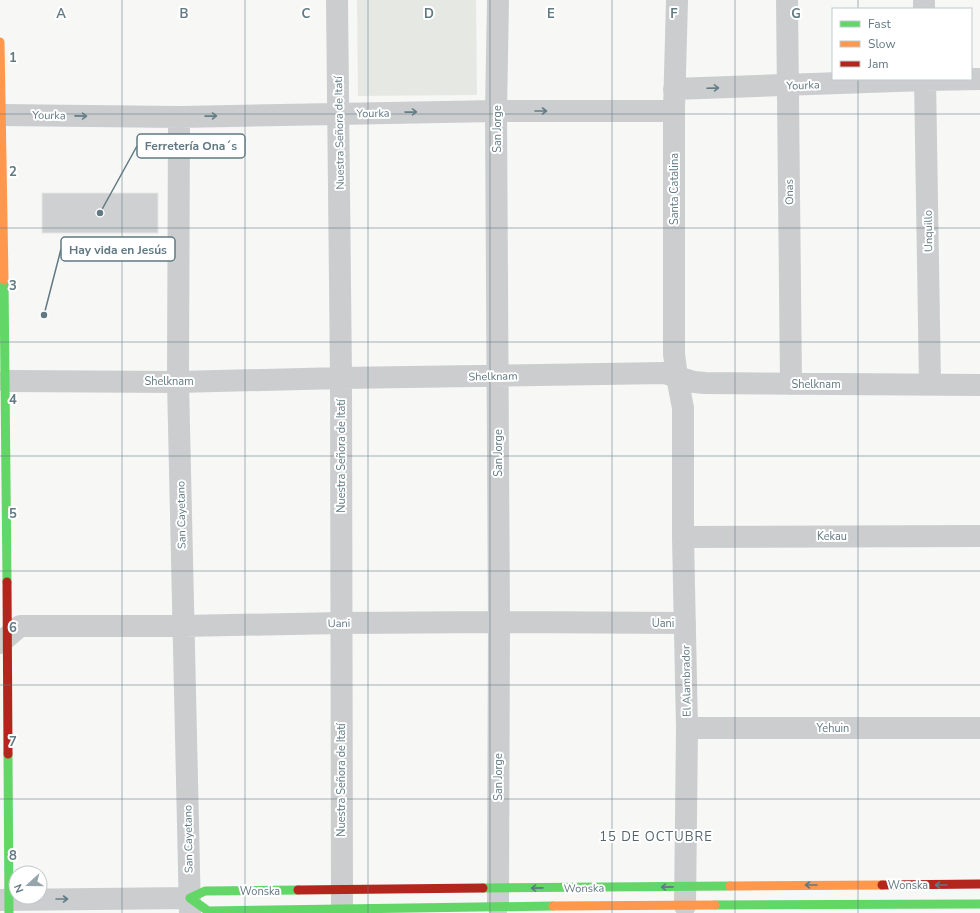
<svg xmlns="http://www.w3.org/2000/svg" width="980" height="913" font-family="'Nunito Sans',sans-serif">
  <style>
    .green { fill: #e6e9e3 }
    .building { fill: #ced0d1; stroke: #e6e6e6 }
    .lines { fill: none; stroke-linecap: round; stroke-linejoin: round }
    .street { stroke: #cbcdce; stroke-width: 22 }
    .fast { stroke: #63d668; stroke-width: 9 }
    .slow { stroke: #ff974d; stroke-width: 9 }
    .jam { stroke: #b3261e; stroke-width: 9 }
    .oneway { stroke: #657d87 }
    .oneway2 { stroke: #607983 }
    .grid { fill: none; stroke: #607983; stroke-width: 1; stroke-opacity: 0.55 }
    .labels { text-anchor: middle; stroke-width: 4; stroke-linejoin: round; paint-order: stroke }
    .street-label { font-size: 11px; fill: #607983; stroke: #fff }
    .quarter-label { font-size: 13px; letter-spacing: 1px; fill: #53656e; stroke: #fff }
    .grid-label { font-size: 13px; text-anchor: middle; font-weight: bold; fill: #607983; stroke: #fff; stroke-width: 4; stroke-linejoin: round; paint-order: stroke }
    .leader { fill: none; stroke: #607983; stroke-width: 1.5 }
    .callout-dot { fill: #607983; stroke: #fff; stroke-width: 1.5 }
    .callout { fill: #fff; stroke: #607983; stroke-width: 1.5 }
    .callout-label { font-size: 12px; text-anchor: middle; font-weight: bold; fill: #607983 }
  </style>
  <rect width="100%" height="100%" fill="#f7f7f6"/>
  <path class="green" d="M 357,0 L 476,0 L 477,95 L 358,96 Z"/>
  <path class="building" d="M 42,193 L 158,193 L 158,233 L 42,233 Z"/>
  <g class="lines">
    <path class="street" d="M 337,0 L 341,378 L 342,908
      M 677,0 L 674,111 L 674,354 L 677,377 L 683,408 L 683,537 L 687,728 L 685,906
      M 787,0 L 791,384
      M 924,0 L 924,9
      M 925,79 L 930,384
      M 674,89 L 925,80 L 980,79
      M 0,115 L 179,117 L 496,111 L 674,111
      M 179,117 L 178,382 L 190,913
      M 6,381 L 178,382 L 341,378 L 664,373 L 694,382 L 705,383 L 980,385
      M 683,537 L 980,536
      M 0,643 L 20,626 L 183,626 L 341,623 L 499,622 L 685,623
      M 687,728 L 980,728
      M 0,900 L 190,898
      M 498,906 L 499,622 L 496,111 L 498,0"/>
    <path class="fast" d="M 4,280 L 7,582
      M 8,754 L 9,913
      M 483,888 L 730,886
      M 298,890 L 205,891 L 190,898 L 208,911 L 553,906
      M 715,905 L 980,904"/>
    <path class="slow" d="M 0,42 L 4,280
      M 730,886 L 882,885
      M 553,906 L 715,905"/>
    <path class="jam" d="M 7,582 L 8,754
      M 882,885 L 980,884
      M 298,890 L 483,888"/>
  </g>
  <defs><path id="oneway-shaft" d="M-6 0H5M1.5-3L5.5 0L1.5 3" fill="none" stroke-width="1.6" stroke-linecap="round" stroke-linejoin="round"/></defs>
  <g class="oneway">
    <use href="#oneway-shaft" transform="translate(713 88) rotate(-2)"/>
    <use href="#oneway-shaft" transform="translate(541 111)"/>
    <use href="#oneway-shaft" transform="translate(411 112) rotate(-1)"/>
    <use href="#oneway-shaft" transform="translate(81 116) rotate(1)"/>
    <use href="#oneway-shaft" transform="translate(211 116) rotate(-1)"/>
    <use href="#oneway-shaft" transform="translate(62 899)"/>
  </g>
  <g class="oneway2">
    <use href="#oneway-shaft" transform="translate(811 885) rotate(180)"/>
    <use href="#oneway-shaft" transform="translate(941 885) rotate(180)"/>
    <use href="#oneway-shaft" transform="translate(667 887) rotate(179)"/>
    <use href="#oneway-shaft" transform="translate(537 888) rotate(179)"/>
  </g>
  <path class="grid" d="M 122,0 L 122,913M 245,0 L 245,913M 368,0 L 368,913M 490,0 L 490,913M 612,0 L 612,913M 735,0 L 735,913M 858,0 L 858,9M 858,79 L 858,913M 0,114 L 980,114M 0,228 L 980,228M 0,342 L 980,342M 0,456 L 980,456M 0,571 L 980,571M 0,685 L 980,685M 0,799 L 980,799"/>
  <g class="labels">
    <g class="street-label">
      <text transform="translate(803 85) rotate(-2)" y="4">Yourka</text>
      <text transform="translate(373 113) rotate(-1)" y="4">Yourka</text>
      <text transform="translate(49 115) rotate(1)" y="4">Yourka</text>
      <text transform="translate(497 129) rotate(-90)" y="4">San Jorge</text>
      <text transform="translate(339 133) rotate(-91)" y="4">Nuestra Señora de Itatí</text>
      <text transform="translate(674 189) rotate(-90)" y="4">Santa Catalina</text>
      <text transform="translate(789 192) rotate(-91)" y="4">Onas</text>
      <text transform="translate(928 231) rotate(-91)" y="4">Unquillo</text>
      <text transform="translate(493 376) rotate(-1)" y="4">Shelknam</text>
      <text x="169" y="385">Shelknam</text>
      <text x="816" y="388">Shelknam</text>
      <text transform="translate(498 453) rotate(-90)" y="4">San Jorge</text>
      <text transform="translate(341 456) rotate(-90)" y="4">Nuestra Señora de Itatí</text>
      <text transform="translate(181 515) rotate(-91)" y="4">San Cayetano</text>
      <text x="832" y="540">Kekau</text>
      <text transform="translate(339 623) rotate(-1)" y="4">Uani</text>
      <text x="663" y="627">Uani</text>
      <text transform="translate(686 681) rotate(-91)" y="4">El Alambrador</text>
      <text x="833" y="732">Yehuin</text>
      <text transform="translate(498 777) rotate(-90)" y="4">San Jorge</text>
      <text transform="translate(341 780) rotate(-90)" y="4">Nuestra Señora de Itatí</text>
      <text transform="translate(188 839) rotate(-91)" y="4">San Cayetano</text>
      <text x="908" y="889">Wonska</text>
      <text transform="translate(584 888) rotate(-1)" y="4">Wonska</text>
      <text x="260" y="895">Wonska</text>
    </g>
    <g class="quarter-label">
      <text x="656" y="841">15 DE OCTUBRE</text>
    </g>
  </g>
  <g class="grid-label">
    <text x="61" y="18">A</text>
    <text x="184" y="18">B</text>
    <text x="306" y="18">C</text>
    <text x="429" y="18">D</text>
    <text x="551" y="18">E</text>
    <text x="674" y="18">F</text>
    <text x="796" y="18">G</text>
    <text x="13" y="62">1</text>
    <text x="13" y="176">2</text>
    <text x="13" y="290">3</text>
    <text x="13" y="404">4</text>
    <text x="13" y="518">5</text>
    <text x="13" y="632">6</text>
    <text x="13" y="746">7</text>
    <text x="13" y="860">8</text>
  </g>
  <path class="leader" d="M100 213L137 146M44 315L61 249"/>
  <g class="callout-dot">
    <circle cx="100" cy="213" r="4"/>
    <circle cx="44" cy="315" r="4"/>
  </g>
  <g class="callout">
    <rect x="137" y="134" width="108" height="24" rx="4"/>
    <rect x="61" y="237" width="114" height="24" rx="4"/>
  </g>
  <g class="callout-label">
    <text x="191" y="150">Ferretería Ona´s</text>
    <text x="118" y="254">Hay vida en Jesús</text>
  </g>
  <rect x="832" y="8" width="140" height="72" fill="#ffffff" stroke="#bfc9cd"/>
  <rect x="840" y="21" width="20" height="6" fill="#63d668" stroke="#bfc9cd"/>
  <text x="868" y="28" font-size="12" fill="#607983">Fast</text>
  <rect x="840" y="41" width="20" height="6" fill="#ff974d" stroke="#bfc9cd"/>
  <text x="868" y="48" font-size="12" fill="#607983">Slow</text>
  <rect x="840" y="61" width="20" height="6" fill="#b3261e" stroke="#bfc9cd"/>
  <text x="868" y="68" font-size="12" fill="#607983">Jam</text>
  <g transform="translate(28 885) rotate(249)"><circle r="19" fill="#ffffff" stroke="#bfc9cd"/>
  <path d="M0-3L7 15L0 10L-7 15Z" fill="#95a5ab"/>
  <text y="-6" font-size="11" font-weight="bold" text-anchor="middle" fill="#607983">N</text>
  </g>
</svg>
